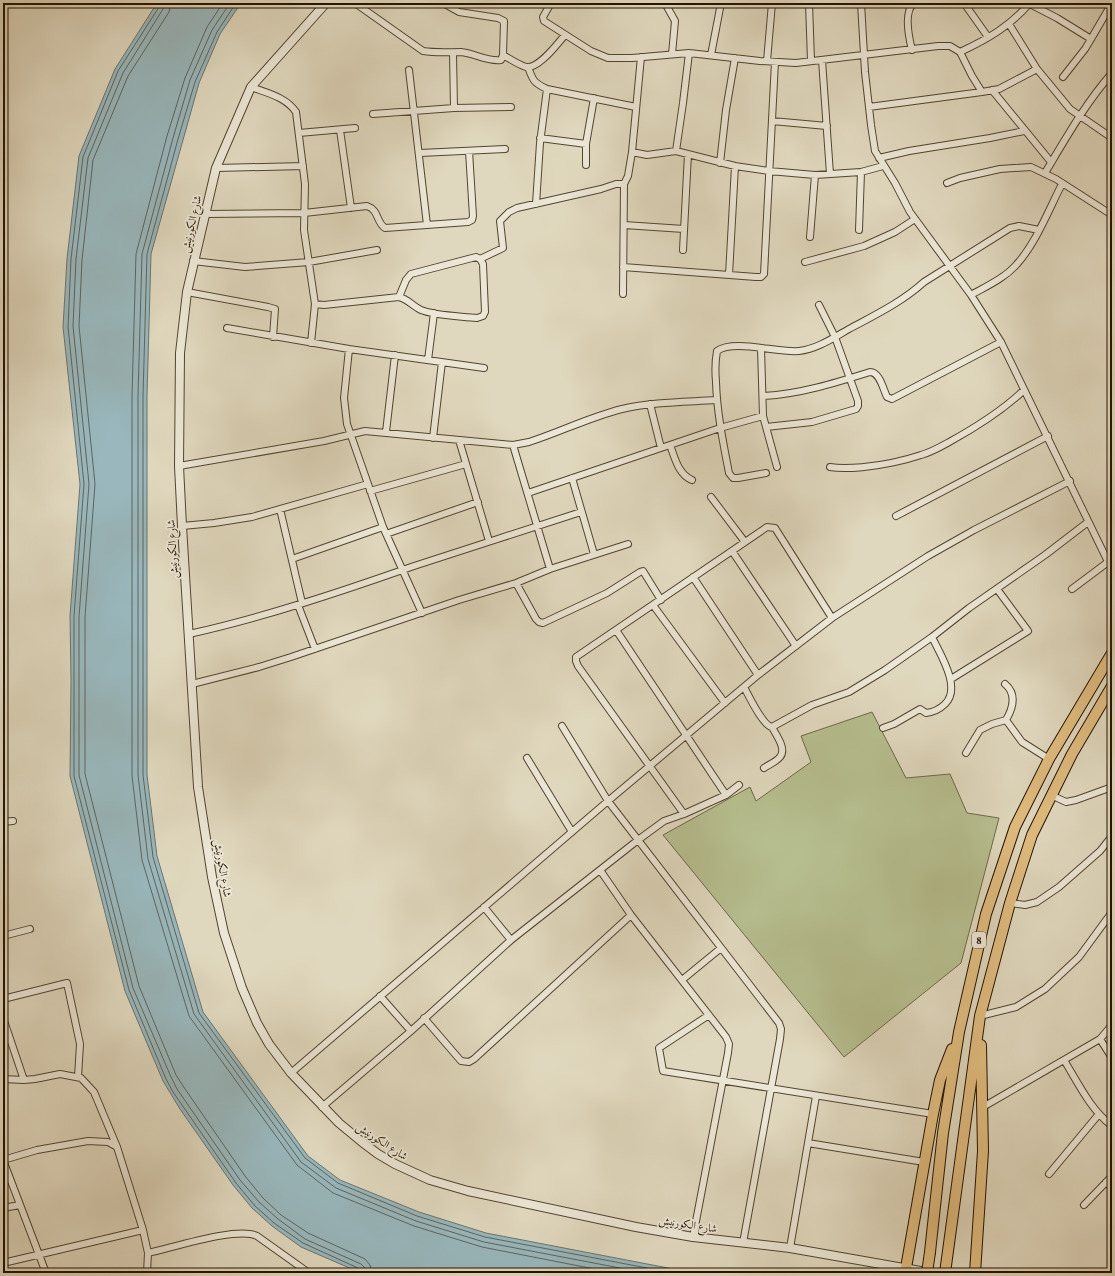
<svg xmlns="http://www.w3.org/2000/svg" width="1115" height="1276" font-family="Vollkorn,Amiri,serif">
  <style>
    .green { fill: #b6be8f; stroke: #6d6848 }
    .water { fill: #99b7bc; stroke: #6a7571 }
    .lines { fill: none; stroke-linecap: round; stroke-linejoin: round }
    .shore { stroke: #5e655e; stroke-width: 1 }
    .minor-casing { stroke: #534430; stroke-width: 8 }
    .tertiary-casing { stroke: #534430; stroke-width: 10 }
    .trunk-casing { stroke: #241301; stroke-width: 12 }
    .minor { stroke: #ebe6d5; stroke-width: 6 }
    .tertiary { stroke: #ebe6d5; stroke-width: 8 }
    .trunk { stroke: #e0bc7f; stroke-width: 10 }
    .trunk-bridge-casing { stroke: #241301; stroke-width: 12; stroke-linecap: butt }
    .trunk-bridge { stroke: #e0bc7f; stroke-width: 10 }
    .labels { text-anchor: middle; stroke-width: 3.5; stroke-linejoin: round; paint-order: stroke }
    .shield { fill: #ebe6d5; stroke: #605241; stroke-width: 1 }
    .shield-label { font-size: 10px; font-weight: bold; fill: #241301 }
    .street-label { font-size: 11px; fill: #241301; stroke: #ebe6d5 }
  </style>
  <rect width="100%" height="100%" fill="#e0d8be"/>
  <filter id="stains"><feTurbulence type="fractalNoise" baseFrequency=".005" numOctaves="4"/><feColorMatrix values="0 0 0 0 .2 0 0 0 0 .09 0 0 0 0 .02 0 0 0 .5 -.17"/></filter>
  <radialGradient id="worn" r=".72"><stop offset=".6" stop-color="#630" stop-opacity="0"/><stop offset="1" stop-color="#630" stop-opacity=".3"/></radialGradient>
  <path class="green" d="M 872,712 L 906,778 L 950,774 L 967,813 L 999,818 L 961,963 L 844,1057 L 663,835 L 750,787 L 756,801 L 811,762 L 801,736 Z"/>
  <path class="water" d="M 157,3 L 241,3 L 220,34 L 199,83 L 151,254 L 147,396 L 147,775 L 157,856 L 203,1012 L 308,1156 L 340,1180 L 419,1212 L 486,1233 L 694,1273 L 361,1273 L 301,1247 L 272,1226 L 252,1208 L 233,1185 L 180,1109 L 163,1081 L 125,991 L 70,776 L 71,680 L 70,616 L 80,484 L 63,327 L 67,259 L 79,156 L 115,69 Z"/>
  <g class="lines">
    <path class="shore" d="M 160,3 L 159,7 L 118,71 L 83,157 L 71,259 L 68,327 L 84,484 L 74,616 L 74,776 L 129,990 L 166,1079 L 173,1092 L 236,1183 L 255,1206 L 274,1223 L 303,1243 L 358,1268 L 360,1273
      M 165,3 L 163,9 L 123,73 L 88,158 L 76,259 L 73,326 L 89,484 L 79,617 L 79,775 L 133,988 L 171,1077 L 177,1089 L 240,1180 L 259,1202 L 278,1219 L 305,1239 L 361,1264 L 365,1268 L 366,1273
      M 171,3 L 169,12 L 128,76 L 93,160 L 82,260 L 79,326 L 95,484 L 85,617 L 85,774 L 139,986 L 176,1075 L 183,1086 L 245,1176 L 263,1198 L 281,1215 L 308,1233 L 365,1259 L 370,1265 L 372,1273
      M 223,3 L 207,27 L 185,78 L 167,136 L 136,254 L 132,396 L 132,776 L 142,860 L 189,1016 L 297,1165 L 333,1193 L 414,1226 L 482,1247 L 615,1273
      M 230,3 L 212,30 L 190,80 L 173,138 L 142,254 L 138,396 L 138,775 L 148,859 L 194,1014 L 301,1162 L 336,1188 L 416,1221 L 484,1242 L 646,1273
      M 236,3 L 217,32 L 195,82 L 178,139 L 147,254 L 143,396 L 143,775 L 153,857 L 199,1013 L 305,1158 L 338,1183 L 417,1216 L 485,1237 L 673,1273"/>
    <g class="minor-casing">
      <path id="minor" d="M 355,3 L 423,51 C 436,53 448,52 461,52 C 474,53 487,62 501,60 L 503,55 L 504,21 L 498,18 L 459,12 L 443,3
        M 551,3 L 543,17 L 544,21 L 591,51 L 608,58 L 632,58 L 689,53 L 760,61 L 796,63 L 938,46 L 950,46 L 960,52 L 972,76 L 982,92 L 869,107
        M 665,3 L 675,21 L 672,54
        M 809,3 L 811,61
        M 861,3 L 865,72 L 871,125 L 875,151 L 895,183 L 910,212 L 971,295 L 1001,342 L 1112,570
        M 964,3 L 988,37
        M 1028,3 L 1057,18 L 1091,39 L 1085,49 L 1063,77
        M 1009,24 L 1037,69 L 1070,109 L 1112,138
        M 1091,39 L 1112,3
        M 912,50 C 909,38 903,12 914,3
        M 960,52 C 988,39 1010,26 1030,3
        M 453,53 L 454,108
        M 503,55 C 510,59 519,65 526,67 C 539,69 557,44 565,35
        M 711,55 L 721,3
        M 822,60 L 830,174
        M 767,61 L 772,3
        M 528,67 C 533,81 534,83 547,89 L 636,107
        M 409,70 L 427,225
        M 251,87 C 267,93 286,97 296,112 L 305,184 L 304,230 L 315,304 L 324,305 L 399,297 C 408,299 412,306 421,310 C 436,316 460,316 477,318 L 483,316 L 485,312 L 483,264 L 480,259 L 476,257 L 411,274 L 406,280 L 399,297
        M 992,90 L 1051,162
        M 982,92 L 999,89 L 1037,69
        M 373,114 L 454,108 L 511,107
        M 772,121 L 827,126
        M 340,130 L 351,208
        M 299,133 L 355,128
        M 540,138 L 586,144
        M 676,151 L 683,103 L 689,53
        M 632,152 L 647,155 L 676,151 L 735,166 L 769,171 L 815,175 L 861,172 L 883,166
        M 420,153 L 505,149
        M 879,158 L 909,151 L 990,138 L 1024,131
        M 720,163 L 726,110 L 735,58
        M 586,165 L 586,144 L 594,98
        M 216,168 L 303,166
        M 1045,173 C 1066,138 1085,104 1112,73
        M 947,183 L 960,178 L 1000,169 L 1031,167 L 1056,179 L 1112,215
        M 536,204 L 540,143 L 547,89
        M 204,214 L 304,213 L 367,206 C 379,210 376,222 385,228 L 468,222 L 472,220 L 473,216 L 469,151
        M 624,225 L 684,229
        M 859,230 L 861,172
        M 810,237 L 815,175
        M 683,250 L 688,154
        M 480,259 L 503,248 L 500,221 L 509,212 L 517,208 L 601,189 L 616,184 L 624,184 L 628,176 L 632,152 L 641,57
        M 193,261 L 245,267 L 309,262 L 377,250
        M 805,262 L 864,246 L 895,232 L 915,219
        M 623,267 L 756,277 L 761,277 L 764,274 L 775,62
        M 729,275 L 735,166
        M 187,292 L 268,307 L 275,309 L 273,337
        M 623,294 L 624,184
        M 971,295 C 987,286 1005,278 1017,264 C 1036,243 1049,209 1062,184
        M 227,328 L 349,349 L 484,368
        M 311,343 L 315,304
        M 761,348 L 763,416 L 777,467
        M 349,349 L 344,398 L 347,424 L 383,527 L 422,613
        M 428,360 L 434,313
        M 764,396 C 800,394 835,383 870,372 C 880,372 883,389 887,397 L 892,399 L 1001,342
        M 650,404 L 661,448
        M 766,427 L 812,422 L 856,409 L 858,406 L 858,401 L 835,337 L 819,305
        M 386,432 L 395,355
        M 433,438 L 442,362
        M 459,440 L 489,541
        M 513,445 L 550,569
        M 670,445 C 675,458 678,474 692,480
        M 179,466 L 324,441 L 365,431 L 513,445 L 529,442 C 560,432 590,417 622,409 C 652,402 685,402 716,400
        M 830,467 C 842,469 852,468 864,467 C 883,465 903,461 921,455 C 932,452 942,446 951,441 C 978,426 1002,411 1024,390
        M 766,473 L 738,478 L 733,478 L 729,473 C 723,442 717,413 716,382 C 715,371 715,362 717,351 C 734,339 777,353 799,351 C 817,349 833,338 849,329 C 875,315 902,302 924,282 L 1010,228 L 1019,226 L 1039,230
        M 572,478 L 594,554
        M 370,491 L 466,464
        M 528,493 L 720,428 L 763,416
        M 711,497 L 745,542
        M 280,509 L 302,603
        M 896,516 L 1048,436
        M 182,526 L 214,523 L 252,517 L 368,484
        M 386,534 L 478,502
        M 732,551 L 796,646
        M 292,559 L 383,527
        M 693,577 L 758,675
        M 516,583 L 536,619 L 539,622 L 543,623 L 607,593 L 640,572 L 643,571 L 661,600
        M 1072,589 L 1108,562
        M 298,605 L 315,649
        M 653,605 L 725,703
        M 616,630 L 726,795
        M 189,634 C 265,617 340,592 414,566 C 470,548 525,530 581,512
        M 951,679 L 1028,631 L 997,589
        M 192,684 L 259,667 L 291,657 L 459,600 L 516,583 L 550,569 L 628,544
        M 744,687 C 749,696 763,726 772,727 L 812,705 L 849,692 L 885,670 L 932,637 L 969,608 L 1045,555 L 1088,522
        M 1006,720 L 1022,742 L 1049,759
        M 562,726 L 608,801 L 779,1023 L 781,1029 L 780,1039 L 743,1243
        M 883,728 L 894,724 L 920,709 L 926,713 C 934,712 939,710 945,704 C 962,688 940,654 932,637
        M 966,753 L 980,730 L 992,724 L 1006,720 C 1013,708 1017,694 1005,684
        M 527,758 L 572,832
        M 764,768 C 768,765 776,762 780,757 C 787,749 776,735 772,727
        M 1051,795 L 1066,802 L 1076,800 L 1112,787
        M 684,814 L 578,666 L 576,661 L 576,657 L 767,527 L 775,528 L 832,618
        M 3,822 L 13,821
        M 600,870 L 631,915 L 726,1037 L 729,1044 L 728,1053 L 693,1237
        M 1010,903 L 1025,905 L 1037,902 L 1059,887 L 1100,851 L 1112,836
        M 484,907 L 511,940
        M 3,936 L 30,929
        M 682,980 L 721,948
        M 380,996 L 411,1031
        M 3,999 L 67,983 L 80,1044 L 78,1077
        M 709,1015 L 659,1048 L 663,1071 L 933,1114
        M 980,1016 L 1016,1007 L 1045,989 L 1079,957 L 1112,912
        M 3,1018 L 24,1080 L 3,1079
        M 424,1018 L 461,1061 L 469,1062 L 474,1059 L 631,915
        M 1100,1039 L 1112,1058
        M 1064,1060 C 1078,1083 1090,1109 1112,1126
        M 291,1073 L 608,801 L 758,675 L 832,618 L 928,556 L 974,530 L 1070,481
        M 24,1080 L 35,1079 L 60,1074 L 81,1078 L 94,1092 L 117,1147 L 143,1230 L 148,1253 L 147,1273
        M 322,1107 L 411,1031 L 511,940 L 638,840 L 664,821 L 684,814 L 726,795 L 739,785
        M 983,1107 L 1100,1039 L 1112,1025
        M 808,1143 L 924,1162
        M 3,1160 L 46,1273
        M 3,1160 L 37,1150 L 88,1141 L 108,1142 L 117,1147
        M 1049,1174 L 1099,1114
        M 1106,1182 L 1112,1188
        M 1084,1205 L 1112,1176
        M 3,1208 L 20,1205
        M 790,1248 L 816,1096
        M 148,1253 C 172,1248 238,1226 257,1236 L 309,1273
        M 3,1263 L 143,1230"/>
    </g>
    <g class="tertiary-casing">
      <path id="tertiary" d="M 326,3 L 251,87 L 216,168 L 187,292 L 180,353 L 179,466 L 182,526 L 198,787 L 212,877 L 224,933 L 242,988 L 257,1023 L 269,1044 L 291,1073 L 339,1123 L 362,1142 L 378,1154 L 395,1164 L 430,1180 L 468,1191 L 636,1227 L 693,1237 L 790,1248 L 932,1273"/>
    </g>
    <g class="trunk-casing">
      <path id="trunk" d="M 930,1252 L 943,1133 L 959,1032 L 986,914 L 1015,827 L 1049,759 L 1112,653
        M 906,1268 L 933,1114 L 940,1080 L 952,1049
        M 945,1273 L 980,1016 L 1010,903 L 1032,835 L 1072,754 L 1112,686
        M 975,1273 L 983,1151 L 981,1045"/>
    </g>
    <use href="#minor" class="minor"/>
    <use href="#tertiary" class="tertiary"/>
    <use href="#trunk" class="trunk"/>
    <g class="trunk-bridge-casing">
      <path id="trunk-bridge" d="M 927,1273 L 930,1252"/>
    </g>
    <use href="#trunk-bridge" class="trunk-bridge"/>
  </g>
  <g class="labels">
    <rect class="shield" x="972" y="932" width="14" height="16" rx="3"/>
    <g class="shield-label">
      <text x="979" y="944">8</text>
    </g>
    <g class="street-label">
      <text transform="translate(191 224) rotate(-77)" y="4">شارع الكورنيش</text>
      <text transform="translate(172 549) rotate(-93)" y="4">شارع الكورنيش</text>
      <text transform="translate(223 868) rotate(80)" y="4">شارع الكورنيش</text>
      <text transform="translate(382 1141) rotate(33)" y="4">شارع الكورنيش</text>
      <text transform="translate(688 1224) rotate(9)" y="4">شارع الكورنيش</text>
    </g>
  </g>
  <rect width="1115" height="1276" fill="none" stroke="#e0d8be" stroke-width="16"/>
  <rect x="4" y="4" width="1107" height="1268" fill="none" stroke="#241301" stroke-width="2"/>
  <rect x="8" y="8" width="1099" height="1260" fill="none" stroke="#241301"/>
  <rect width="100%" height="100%" filter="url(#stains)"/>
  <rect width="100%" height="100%" fill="url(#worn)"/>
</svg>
